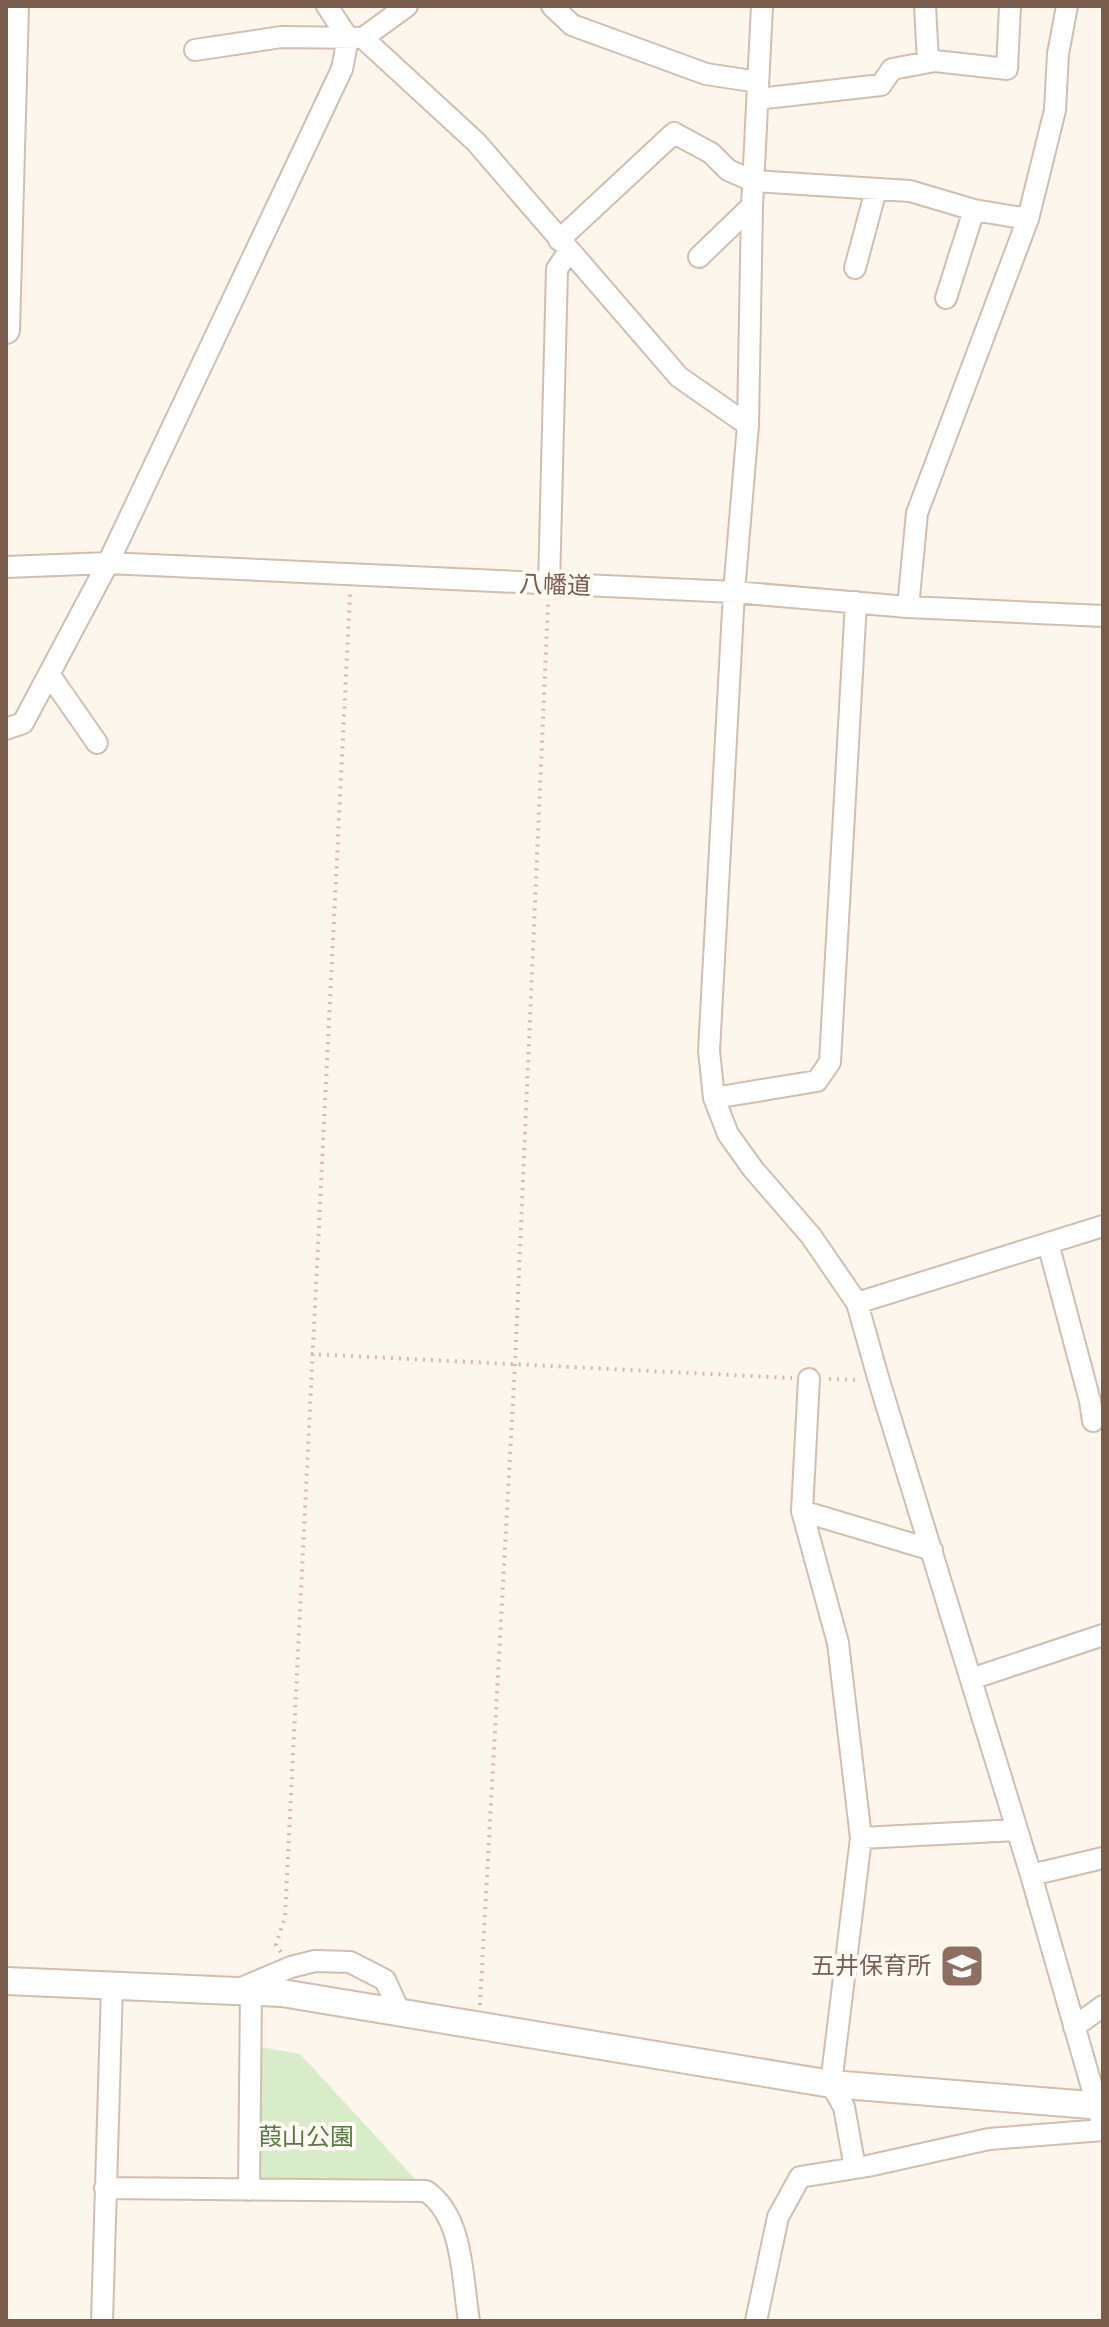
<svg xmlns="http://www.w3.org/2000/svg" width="1109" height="2327" font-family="Inter,'Noto Sans JP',sans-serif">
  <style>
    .green { fill: #d8ecc9 }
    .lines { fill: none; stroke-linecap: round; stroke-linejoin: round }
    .minor-casing { stroke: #d1beb0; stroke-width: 24 }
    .tertiary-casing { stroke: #d1beb0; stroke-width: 30 }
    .path { stroke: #d9b8a5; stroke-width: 4; stroke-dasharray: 2 6; stroke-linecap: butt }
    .minor { stroke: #fff; stroke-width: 20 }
    .tertiary { stroke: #fff; stroke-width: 26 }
    .labels { text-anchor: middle; stroke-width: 8; stroke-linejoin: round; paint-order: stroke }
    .street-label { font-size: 24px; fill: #7a5c4d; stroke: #fffaf3 }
    .education-label { font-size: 24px; fill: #785e54; stroke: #fffaf3; text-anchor: end }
    .park-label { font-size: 24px; fill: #537a41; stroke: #fffaf3 }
  </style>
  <rect width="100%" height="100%" fill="#fdf6ec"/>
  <path class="green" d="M 261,2047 L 300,2054 L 426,2191 L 249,2190 Z"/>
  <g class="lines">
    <g class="minor-casing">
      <path id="minor" d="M 552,6 L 572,25 L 706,74 L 758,82
        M 762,6 L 752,206 L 748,425 L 734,592 L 709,1051 L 714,1098 L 728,1134 L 753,1169 L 811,1236 L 857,1303 L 879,1381 L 1031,1875 L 1103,2126
        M 925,6 L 928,62
        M 363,38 L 476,142 L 679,377 L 748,425
        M 195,50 L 281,37 L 363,38 L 407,6
        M 758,99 L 881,85 L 892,69 L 935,61 L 1007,69 L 1010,6
        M 559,240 L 674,133 L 711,153 L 728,170 L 753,181 L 910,191 L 974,210 L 1028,219
        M 699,257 L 752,206
        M 855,268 L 876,190
        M 946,298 L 974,210
        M 6,567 L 108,563 L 734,592 L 908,607 L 1103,616
        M 549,585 L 557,269 L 569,251
        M 908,607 L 917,513 L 1028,219 L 1055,110 L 1058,54 L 1067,6
        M 49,674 L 97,743
        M 6,729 L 23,723 L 108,563 L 342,69 L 348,38 L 327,6
        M 714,1098 L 817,1081 L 830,1062 L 856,602
        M 1048,1243 L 1090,1401 L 1093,1421
        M 857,1303 L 1103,1226
        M 809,1379 L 802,1511 L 838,1643 L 861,1838 L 831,2084 L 844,2107 L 855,2168
        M 802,1511 L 932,1550
        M 971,1679 L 1103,1635
        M 861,1838 L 1017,1830
        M 1031,1875 L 1103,1858
        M 239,1989 L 291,1967 L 315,1961 L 350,1962 L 385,1980 L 400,2013
        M 1074,2027 L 1103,2006
        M 105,2188 L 426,2191 C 464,2217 462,2279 469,2321
        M 249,2190 L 251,1990
        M 102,2321 L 112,1986
        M 756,2321 L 778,2217 L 800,2177 L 868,2166 L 989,2139 L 1103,2130"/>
    </g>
    <g class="tertiary-casing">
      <path id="tertiary" d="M 6,330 L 15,6
        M 6,1981 L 282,1993 L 831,2084 L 1103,2106"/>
    </g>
    <path class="path" d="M 311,1354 L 792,1378
      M 829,1379 L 860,1380
      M 281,1952 L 276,1945 L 285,1917 L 350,594
      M 480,2005 L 515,1364 L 548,604"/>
    <use href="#minor" class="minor"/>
    <use href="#tertiary" class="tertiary"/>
  </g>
  <defs>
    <g id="school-square" transform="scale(2.3)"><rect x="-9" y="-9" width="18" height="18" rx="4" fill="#8d6e63" stroke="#fffaf3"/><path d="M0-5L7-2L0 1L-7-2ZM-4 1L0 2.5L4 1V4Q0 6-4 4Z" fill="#fff"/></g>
  </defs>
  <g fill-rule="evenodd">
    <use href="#school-square" x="962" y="1966"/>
  </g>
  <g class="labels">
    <g class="street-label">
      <text transform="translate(555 585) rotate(2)" y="8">八幡道</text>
    </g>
    <g class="education-label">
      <text x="931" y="1974">五井保育所</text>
    </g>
    <g class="park-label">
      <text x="306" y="2145">葭山公園</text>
    </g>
  </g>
  <rect width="1109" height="2327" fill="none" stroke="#7a5c4d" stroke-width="16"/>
</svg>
